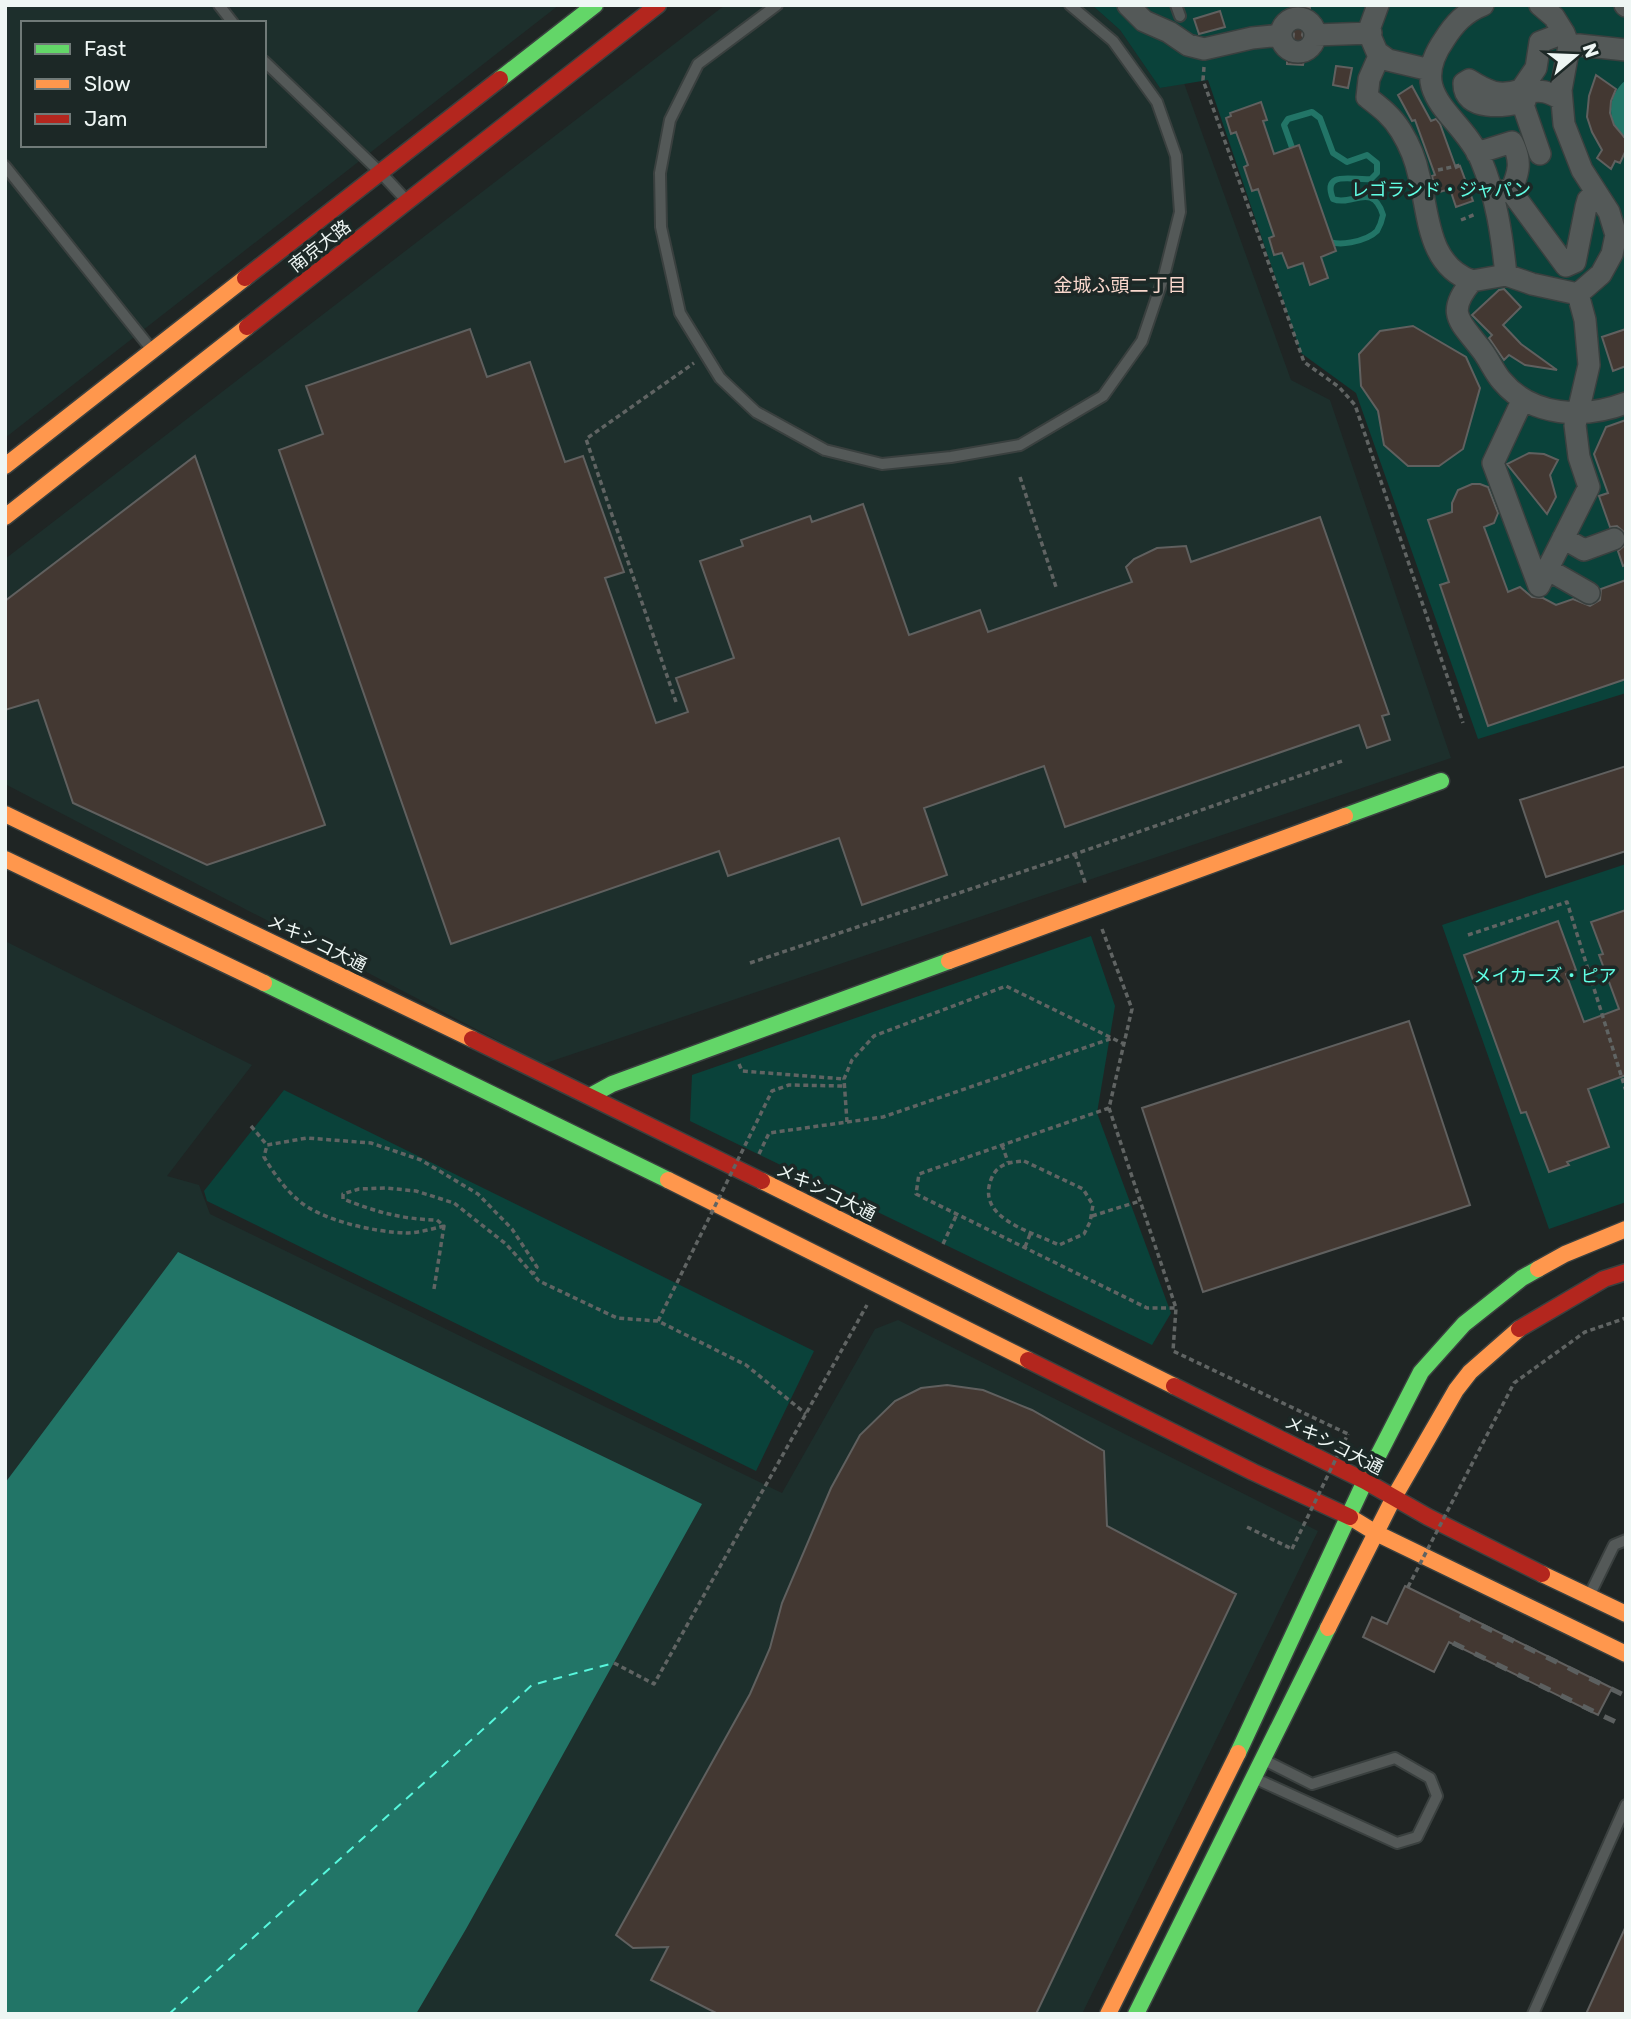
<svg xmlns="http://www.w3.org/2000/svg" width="1631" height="2019" font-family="Rubik,'Noto Sans JP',sans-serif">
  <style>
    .built { fill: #1d2f2c; fill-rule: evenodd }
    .green { fill: #0a423a }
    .water { fill: #227567 }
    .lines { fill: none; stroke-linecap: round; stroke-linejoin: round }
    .stream { stroke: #227567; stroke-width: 6 }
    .ferry { stroke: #57f7dd; stroke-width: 2; stroke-dasharray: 9 7; stroke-linecap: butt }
    .building { fill: #433832; stroke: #60605f; stroke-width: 2 }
    .lane-casing { stroke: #3a403f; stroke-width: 14 }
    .street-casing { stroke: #3a403f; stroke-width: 24 }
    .fast-casing { stroke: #3a403f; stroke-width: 19 }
    .slow-casing { stroke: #3a403f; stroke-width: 19 }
    .jam-casing { stroke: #3a403f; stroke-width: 19 }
    .path { stroke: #606463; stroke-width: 3.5; stroke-dasharray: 5 3.5; stroke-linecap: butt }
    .lane { stroke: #545958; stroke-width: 10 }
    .street { stroke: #545958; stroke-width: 21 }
    .fast { stroke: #63d668; stroke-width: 16 }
    .slow { stroke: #ff974d; stroke-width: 16 }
    .jam { stroke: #b3261e; stroke-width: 16 }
    .rail { stroke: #5c6060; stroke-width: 5; stroke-dasharray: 12 12; stroke-linecap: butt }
    .path-bridge { stroke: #606463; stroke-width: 3.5; stroke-dasharray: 5 3.5; stroke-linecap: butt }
    .labels { text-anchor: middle; stroke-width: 7; stroke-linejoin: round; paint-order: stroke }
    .park-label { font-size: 18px; fill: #60fee4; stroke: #1c2826 }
    .street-label { font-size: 18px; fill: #eef6f4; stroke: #1c2826 }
    .neighbourhood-label { font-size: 19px; fill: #f8d7cc; stroke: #1c2826 }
  </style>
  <rect width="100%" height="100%" fill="#1f2524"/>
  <path class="built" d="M 5,5 L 559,5 L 5,438 ZM 23,23 L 264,23 L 264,145 L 23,145 Z
    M 725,5 L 1092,5 L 1120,30 L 1160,88 L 1184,83 L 1291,380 L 1330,400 L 1451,758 L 543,1064 L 5,784 L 5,559 Z
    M 5,941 L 252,1065 L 167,1176 L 199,1185 L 210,1214 L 782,1493 L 875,1329 L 898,1320 L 1318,1531 L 1082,2014 L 410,2014 L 5,1483 Z"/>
  <path class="green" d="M 1092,5 L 1626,5 L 1626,693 L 1478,739 L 1356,393 L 1301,353 L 1208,80 L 1160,88 L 1120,30 Z
    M 1626,864 L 1626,1202 L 1549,1229 L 1442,925 Z
    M 1091,936 L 1115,1006 L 1097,1113 L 1171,1313 L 1152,1345 L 690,1121 L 692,1075 Z
    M 284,1090 L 814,1351 L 756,1471 L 207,1201 L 204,1191 Z"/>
  <path class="water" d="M 1626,80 L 1626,139 C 1606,123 1606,96 1626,80 Z
    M 178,1252 L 702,1504 L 466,1929 L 416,2014 L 5,2014 L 5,1483 Z"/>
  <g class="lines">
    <path class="stream" d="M 1312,112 L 1320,118 L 1333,153 L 1347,162 L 1367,155 L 1377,163 L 1377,173 L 1371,179 C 1355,181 1321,169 1333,199 C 1351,207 1373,181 1383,215 C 1382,220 1380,226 1377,231 C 1367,241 1335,249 1324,238 L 1284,125 L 1288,119 Z"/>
    <path class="ferry" d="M 169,2014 L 532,1685 L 614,1663"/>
  </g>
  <path class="building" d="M 1291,6 L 1310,7 L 1309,23 L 1304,28 L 1302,35 L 1307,45 L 1303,65 L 1287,64 L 1287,46 L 1293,41 L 1294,34 L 1289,25 Z
    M 1220,11 L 1225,27 L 1199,34 L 1194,19 Z
    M 1336,66 L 1352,68 L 1348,88 L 1333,85 Z
    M 1596,75 L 1616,89 L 1611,101 L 1610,113 L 1614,125 L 1626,139 L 1626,150 L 1620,163 L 1615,161 L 1611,169 L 1597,158 L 1602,150 L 1592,132 L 1587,117 L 1589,96 Z
    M 1412,86 L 1431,121 L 1436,119 L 1440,124 L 1456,168 L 1460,166 L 1473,201 L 1456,207 L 1450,189 L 1436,193 L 1432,176 L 1435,175 L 1415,120 L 1412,121 L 1398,95 Z
    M 1261,102 L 1267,120 L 1263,121 L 1274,154 L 1299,145 L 1336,251 L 1321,257 L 1328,278 L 1310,285 L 1303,263 L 1288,268 L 1282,253 L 1274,255 L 1269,238 L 1274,236 L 1258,189 L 1252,191 L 1244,167 L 1248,165 L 1236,132 L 1231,134 L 1226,118 L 1231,116 L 1230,113 Z
    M 1504,289 L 1521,307 L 1503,325 L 1521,344 L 1557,370 L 1525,365 L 1509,355 L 1504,360 L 1489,338 L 1492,335 L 1472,315 L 1499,290 Z
    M 1413,326 L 1466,357 L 1480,388 L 1463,449 L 1439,466 L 1408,466 L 1384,445 L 1378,411 L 1361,386 L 1359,354 L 1380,331 Z
    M 470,329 L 487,377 L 530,362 L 565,462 L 583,456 L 624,572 L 605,578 L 656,723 L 688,712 L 676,678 L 734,658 L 700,561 L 743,546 L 741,540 L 810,516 L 812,522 L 863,504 L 909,635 L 980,610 L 988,632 L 1132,582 L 1126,567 L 1134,559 L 1157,548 L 1186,546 L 1191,562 L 1320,517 L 1389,714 L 1382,716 L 1390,740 L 1367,748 L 1359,725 L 1065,827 L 1044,766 L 924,808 L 947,875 L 862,905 L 839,838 L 728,876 L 719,851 L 451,944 L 279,450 L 323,434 L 306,386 Z
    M 1626,329 L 1626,366 L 1613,371 L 1602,337 Z
    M 1626,420 L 1626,534 L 1617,526 L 1610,527 L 1599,496 L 1608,493 L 1594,454 L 1606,427 Z
    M 1529,453 L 1544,454 L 1558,460 L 1550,475 L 1556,497 L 1547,514 L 1507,464 Z
    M 195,456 L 325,825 L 207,865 L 73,803 L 38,700 L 5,710 L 5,601 Z
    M 1472,484 L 1480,484 L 1488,487 L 1498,513 L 1494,523 L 1484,527 L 1508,592 L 1520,587 L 1532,597 L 1543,598 L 1556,605 L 1573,599 L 1590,606 L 1600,600 L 1601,589 L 1626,580 L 1626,679 L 1488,726 L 1440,585 L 1449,582 L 1428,520 L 1452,512 L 1452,503 L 1458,490 Z
    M 1626,544 L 1626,565 L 1623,566 L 1618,551 Z
    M 1626,766 L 1626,851 L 1546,877 L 1520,800 Z
    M 1626,910 L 1626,1075 L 1588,1089 L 1609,1147 L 1567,1162 L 1569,1165 L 1549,1172 L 1526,1112 L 1521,1113 L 1464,955 L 1558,921 L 1576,970 L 1566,974 L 1584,1022 L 1619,1009 L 1599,955 L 1603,954 L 1591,922 Z
    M 1409,1021 L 1470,1205 L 1203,1292 L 1142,1108 Z
    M 947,1385 L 983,1390 L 1032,1410 L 1104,1451 L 1107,1526 L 1236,1594 L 1036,2014 L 718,2014 L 651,1980 L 668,1947 L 633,1948 L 616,1935 L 750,1694 L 770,1648 L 782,1603 L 831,1488 L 860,1435 L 895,1401 L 921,1388 Z
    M 1405,1586 L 1612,1688 L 1598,1715 L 1449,1642 L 1434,1672 L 1363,1637 L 1372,1617 L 1387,1624 Z
    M 1626,1926 L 1626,2014 L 1586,2014 Z"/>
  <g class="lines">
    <g class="lane-casing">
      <path id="lane" d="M 219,5 L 233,23
        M 777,5 L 698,64 L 670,120 L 660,173 L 661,227 L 680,313 L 720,378 L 756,412 L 825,450 L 882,464 L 951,457 L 1020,445 L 1103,396 L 1142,341 L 1164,276 L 1180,212 L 1176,156 L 1157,102 L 1113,41 L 1070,5
        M 1176,5 L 1180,16
        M 264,61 L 381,173 L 407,201
        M 5,166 L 152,350
        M 1590,1594 L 1614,1545 L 1626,1540
        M 1254,1778 L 1397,1843 L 1417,1837 L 1437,1796 L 1430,1778 L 1395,1758 L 1312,1784 L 1266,1761
        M 1533,2014 L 1626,1805"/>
    </g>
    <g class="street-casing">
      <path id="street" d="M 1128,5 L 1144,21 L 1169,32 L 1188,45 L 1204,49 L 1252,38 L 1281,35
        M 1378,5 L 1370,27 L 1371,38 L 1377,52 L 1388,60 L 1430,70
        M 1483,5 C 1465,12 1454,24 1444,40 C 1405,96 1461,114 1481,160 C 1496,195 1502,236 1506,275 L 1532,284 L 1578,294 L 1601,274 L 1612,254 L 1616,235 L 1609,212 L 1582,170 L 1564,124 L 1561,90 L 1569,46 L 1564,33 L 1554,17 L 1540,5
        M 1625,5 L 1626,6
        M1281 35a17 17 0 1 1 34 0a17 17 0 1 1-34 0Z
        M 1315,35 L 1371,33
        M 1569,46 L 1579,45 L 1626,50
        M 1380,54 L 1369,79 L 1367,97 C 1380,107 1392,116 1401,131 C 1409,144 1416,161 1419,176 C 1429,214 1427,265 1472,281 L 1506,275
        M 1521,90 L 1536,68 L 1540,42 L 1564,33
        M 1527,93 L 1521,90 C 1499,97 1488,92 1469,80 L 1464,83 C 1463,112 1507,107 1525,101 L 1527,93 C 1541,89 1549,92 1561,99
        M 1522,102 L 1540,154
        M 1477,153 L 1512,142 C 1522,161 1519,172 1511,191
        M 1493,195 L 1507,190 L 1511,191 L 1566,266 L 1575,262 L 1586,207 L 1588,200 L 1595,193
        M 1472,281 C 1444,314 1461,322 1481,349 C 1489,359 1494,372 1502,381 C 1532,417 1584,419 1626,403
        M 1523,399 L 1493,463 L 1539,586 L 1589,487 L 1579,457 L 1575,425 L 1589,365 L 1585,320 L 1578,294
        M 1563,538 L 1584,550 L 1614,539
        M 1547,569 L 1589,593"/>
    </g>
    <g class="fast-casing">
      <path id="fast" d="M 500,79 L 595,5
        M 1345,816 L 1441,781
        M 264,983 L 668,1180
        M 590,1096 L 612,1084 L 949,961
        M 1238,1753 L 1365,1481 L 1421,1372 L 1464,1324 L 1522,1278 L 1538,1269
        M 1136,2014 L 1328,1628"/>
    </g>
    <g class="slow-casing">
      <path id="slow" d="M 5,466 L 245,278
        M 5,517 L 247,327
        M 5,814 L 472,1039
        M 5,859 L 264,983
        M 949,961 L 1345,816
        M 668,1180 L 1028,1360
        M 762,1181 L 1174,1386
        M 1538,1269 L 1565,1254 L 1626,1229
        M 1350,1517 L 1376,1533 L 1626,1654
        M 1542,1574 L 1626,1614
        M 1328,1628 L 1393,1499 L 1456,1390 L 1470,1372 L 1519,1329
        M 1108,2014 L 1238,1753"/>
    </g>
    <g class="jam-casing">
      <path id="jam" d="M 245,278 L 500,79
        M 247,327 L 658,5
        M 472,1039 L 762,1181
        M 1519,1329 L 1604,1279 L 1626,1272
        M 1028,1360 L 1253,1472 L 1350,1517
        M 1174,1386 L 1365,1481 L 1428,1517 L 1542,1574"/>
    </g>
    <path class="path" d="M 1204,67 L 1203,80 L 1304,362 L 1339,387 L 1355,405 L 1463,723
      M 1624,138 L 1626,135
      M 1625,151 L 1626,151
      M 1438,170 L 1461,165
      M 1461,220 L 1476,214
      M 1020,477 L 1056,587
      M 676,702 L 586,439 L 694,363
      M 1075,854 L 1086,885
      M 1102,929 L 1132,1009 L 1109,1108 L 1176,1308 L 1173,1351 L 1348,1434
      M 1468,935 L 1567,902 L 1626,1091
      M 750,963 L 1075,854 L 1345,760
      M 739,1064 L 742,1071 L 844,1079
      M 1109,1108 L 919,1174 L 916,1194 L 1147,1308 L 1176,1308
      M 847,1122 L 844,1079 L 852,1060 L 874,1036 L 1006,986 L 1124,1044
      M 251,1126 L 267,1145
      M 1002,1145 L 1008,1162
      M 759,1154 L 769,1133 L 883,1117 L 1113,1038
      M 1024,1161 L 1083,1189 L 1093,1205 L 1090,1222 L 1084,1234 L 1059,1245 C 1030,1231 974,1218 992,1177 C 998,1164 1010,1162 1024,1161 Z
      M 1092,1216 L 1140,1201
      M 444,1226 C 432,1229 418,1233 406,1233 C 375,1232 322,1221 298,1200 C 284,1188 273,1172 264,1157 L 267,1145 L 307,1138 L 371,1143 L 421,1160 L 478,1194 L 512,1229 L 537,1267 L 533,1274
      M 943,1244 L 957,1214
      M 1025,1247 L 1031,1232
      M 434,1289 L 444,1226 L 437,1220 C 400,1219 377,1212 343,1199 L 343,1194 L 359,1189 L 386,1188 L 416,1191 L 454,1203 L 506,1244 L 539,1281 L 617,1318 L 658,1321 L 746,1365 L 806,1414
      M 1247,1527 L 1292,1549
      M 614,1663 L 654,1684 L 867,1305"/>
    <use href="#lane" class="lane"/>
    <use href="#street" class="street"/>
    <use href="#fast" class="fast"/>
    <use href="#slow" class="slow"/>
    <use href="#jam" class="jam"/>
    <path class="rail" d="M 1460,1615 L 1626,1696
      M 1453,1643 L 1626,1727"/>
    <path class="path-bridge" d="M 658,1321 L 772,1091 L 789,1085 L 844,1086
      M 1292,1549 L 1348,1434
      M 1408,1587 L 1514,1383 L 1585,1332 L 1626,1318"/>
  </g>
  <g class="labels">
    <g class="park-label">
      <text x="1441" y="196">レゴランド・ジャパン</text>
      <text x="1545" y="982">メイカーズ・ピア</text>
    </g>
    <g class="street-label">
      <text transform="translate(320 246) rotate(-38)" y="6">南京大路</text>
      <text transform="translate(317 943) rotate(26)" y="6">メキシコ大通</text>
      <text transform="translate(826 1192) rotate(26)" y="6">メキシコ大通</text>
      <text transform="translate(1334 1445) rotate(27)" y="6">メキシコ大通</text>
    </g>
    <g class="neighbourhood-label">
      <text x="1120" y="292">金城ふ頭二丁目</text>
    </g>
  </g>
  <rect width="1631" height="2019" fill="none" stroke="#eef6f4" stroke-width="14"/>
  <rect x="21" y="21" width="245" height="126" fill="#1c2826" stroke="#707a78" stroke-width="2"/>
  <rect x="35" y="44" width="35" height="10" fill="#63d668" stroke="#707a78" stroke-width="2"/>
  <text x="84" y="56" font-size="21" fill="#eef6f4">Fast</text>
  <rect x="35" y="79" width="35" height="10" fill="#ff974d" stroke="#707a78" stroke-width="2"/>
  <text x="84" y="91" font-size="21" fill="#eef6f4">Slow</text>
  <rect x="35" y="114" width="35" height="10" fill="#b3261e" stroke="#707a78" stroke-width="2"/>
  <text x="84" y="126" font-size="21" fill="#eef6f4">Jam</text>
  <g transform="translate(1575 56) rotate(71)" stroke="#1c2826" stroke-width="5" paint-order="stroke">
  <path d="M0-5L12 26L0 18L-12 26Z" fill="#eef6f4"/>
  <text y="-10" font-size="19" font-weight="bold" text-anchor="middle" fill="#eef6f4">N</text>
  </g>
</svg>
